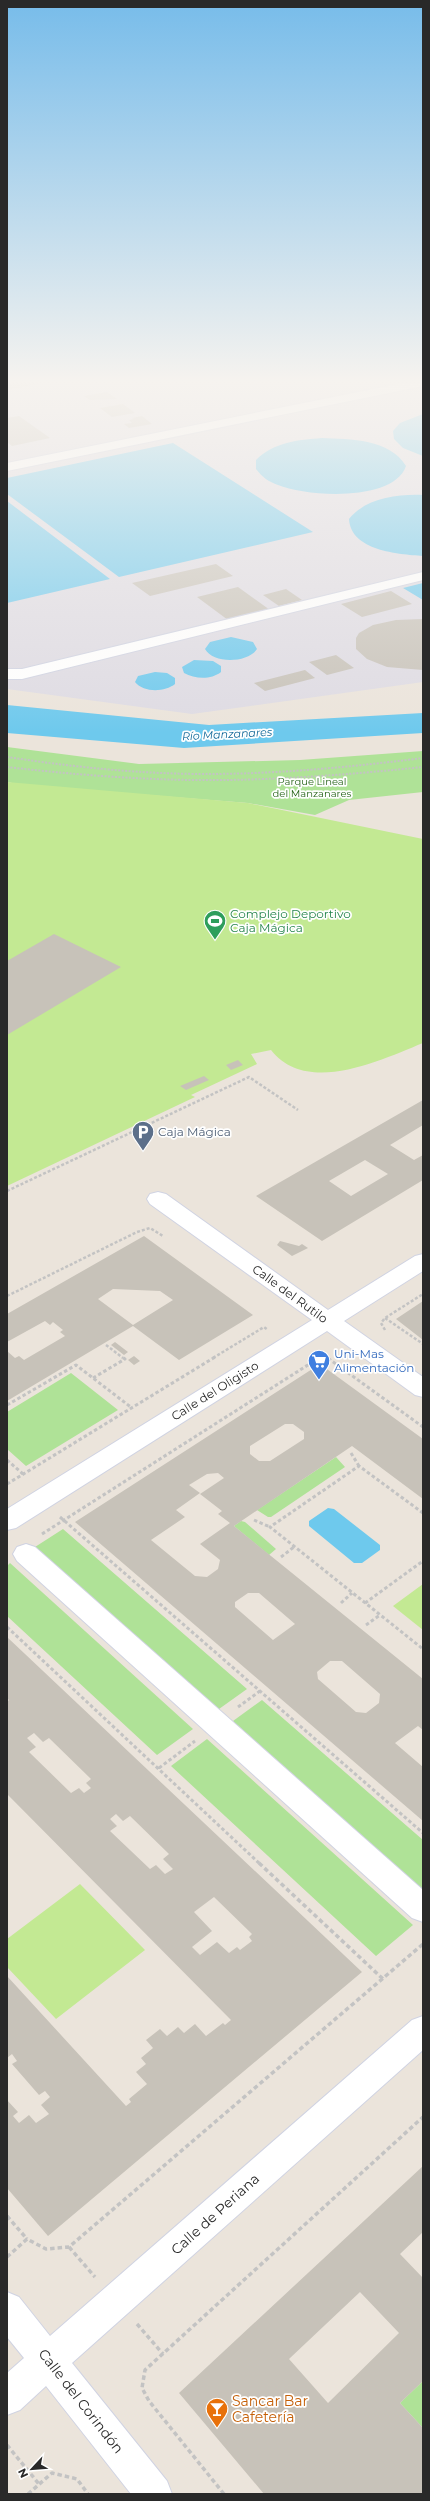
<svg xmlns="http://www.w3.org/2000/svg" width="430" height="2501" font-family="Montserrat,sans-serif">
  <style>
    .industrial { fill: #dedbe3 }
    .green { fill: #afe297 }
    .pitch { fill: #c3e993 }
    .water { fill: #6ec9ed }
    .building { fill: #c7c2b9; fill-rule: evenodd }
    .lines { fill: none; stroke-linecap: round; stroke-linejoin: round }
    .minor-casing { stroke: #d0d3e2; stroke-width: 2 }
    .path-far3 { stroke: #c3c3c3; stroke-width: 2; stroke-dasharray: 2 1.5; stroke-linecap: butt }
    .path-far2 { stroke: #c3c3c3; stroke-width: 2.5; stroke-dasharray: 3 2; stroke-linecap: butt }
    .path-far1 { stroke: #c3c3c3; stroke-width: 3; stroke-dasharray: 3.5 2.5; stroke-linecap: butt }
    .path { stroke: #c3c3c3; stroke-width: 3.5; stroke-dasharray: 4.5 3; stroke-linecap: butt }
    .minor { fill: #fff; fill-rule: evenodd }
    .labels { text-anchor: middle; stroke-width: 3.5; stroke-linejoin: round; paint-order: stroke }
    .far-park-label { font-size: 10px; fill: #28651a; stroke: #fff }
    .far-water-label { font-size: 11px; font-style: italic; fill: #0e6697; stroke: #fff }
    .leisure-label { font-size: 12px; fill: #27864d; stroke: #fff; text-anchor: start }
    .service-label { font-size: 12px; fill: #4e5e75; stroke: #fff; text-anchor: start }
    .street-label { font-size: 12px; fill: #292929; stroke: #fff }
    .shop-label { font-size: 12px; fill: #366cbe; stroke: #fff; text-anchor: start }
    .near-street-label { font-size: 14px; fill: #292929; stroke: #fff }
    .near-food-label { font-size: 14px; fill: #c56008; stroke: #fff; text-anchor: start }
  </style>
  <rect width="100%" height="100%" fill="#ebe4db"/>
  <path class="industrial" d="M 7,383 L 423,383 L 423,682 L 192,714 L 7,689 Z"/>
  <path class="green" d="M 7,747 L 139,764 L 300,760 L 423,751 L 423,792 L 349,800 L 315,815 L 248,803 L 23,785 L 7,782 Z
    M 71,1373 L 118,1410 L 26,1466 L 7,1449 L 7,1412 Z
    M 336,1457 L 345,1467 L 271,1517 L 268,1517 L 257,1510 Z
    M 241,1521 L 245,1522 L 276,1549 L 269,1555 L 234,1526 Z
    M 63,1529 L 247,1689 L 219,1709 L 35,1547 Z
    M 10,1563 L 193,1729 L 157,1755 L 7,1616 L 7,1566 Z
    M 262,1700 L 423,1840 L 423,1890 L 233,1721 Z
    M 207,1739 L 413,1925 L 376,1956 L 171,1766 Z
    M 423,2381 L 423,2428 L 400,2403 Z"/>
  <path class="pitch" d="M 7,782 L 248,803 L 423,839 L 423,1043 C 381,1060 307,1096 271,1050 L 251,1054 L 257,1064 L 191,1095 L 195,1097 L 7,1186 Z
    M 423,1584 L 423,1630 L 393,1606 Z
    M 80,1884 L 145,1950 L 56,2019 L 7,1967 L 7,1939 Z"/>
  <path class="water" d="M 423,414 L 423,456 L 403,448 L 394,439 L 393,431 L 400,423 Z
    M 322,438 C 350,439 390,439 406,466 C 394,502 307,497 278,485 C 269,482 262,477 256,469 L 256,460 C 274,442 298,440 322,438 Z
    M 173,443 L 313,532 L 119,577 L 7,494 L 7,478 Z
    M 423,495 L 423,556 C 398,554 351,551 349,519 C 366,498 397,494 423,495 Z
    M 7,501 L 110,579 L 7,603 Z
    M 423,583 L 423,600 L 403,588 Z
    M 231,637 L 253,642 L 257,649 C 248,663 213,664 205,649 L 210,642 Z
    M 194,660 L 213,661 L 221,666 L 221,672 C 211,680 195,679 184,673 L 182,667 Z
    M 155,672 L 167,673 L 175,678 L 175,684 C 165,692 144,693 135,682 L 138,676 Z
    M 7,705 L 209,725 L 423,713 L 423,733 L 184,748 L 7,733 Z
    M 328,1508 L 334,1509 L 380,1545 L 380,1550 L 362,1563 L 354,1563 L 309,1526 L 309,1521 Z"/>
  <path class="building" d="M 7,383 L 42,383 L 7,390 Z
    M 107,392 L 117,399 L 90,400 L 84,396 Z
    M 123,404 L 135,413 L 112,417 L 100,408 Z
    M 19,416 L 50,438 L 12,446 L 7,442 L 7,418 Z
    M 142,416 L 152,424 L 129,428 L 124,424 L 132,423 L 129,420 L 134,419 L 132,418 Z
    M 216,564 L 233,576 L 150,596 L 132,583 Z
    M 238,587 L 270,610 L 228,620 L 197,597 Z
    M 286,589 L 302,600 L 279,606 L 263,595 Z
    M 391,591 L 412,604 L 362,617 L 341,604 Z
    M 423,619 L 423,670 L 387,667 L 367,659 L 356,649 L 356,638 L 359,633 L 373,625 L 396,620 Z
    M 336,655 L 354,668 L 327,675 L 309,662 Z
    M 305,670 L 315,678 L 265,691 L 254,683 Z
    M 54,934 L 121,967 L 7,1035 L 7,961 Z
    M 238,1060 L 243,1065 L 231,1070 L 226,1065 Z
    M 204,1076 L 209,1080 L 186,1090 L 180,1086 Z
    M 423,1100 L 423,1125 L 390,1145 L 414,1160 L 423,1155 L 423,1180 L 322,1241 L 256,1196 ZM 365,1160 L 388,1174 L 351,1196 L 329,1181 Z
    M 144,1236 L 253,1315 L 179,1360 L 133,1326 L 7,1401 L 7,1351 L 15,1358 L 19,1356 L 24,1360 L 65,1336 L 60,1332 L 63,1330 L 53,1322 L 50,1325 L 45,1321 L 7,1342 L 7,1314 ZM 113,1289 L 160,1291 L 173,1300 L 133,1325 L 98,1299 Z
    M 280,1241 L 299,1246 L 302,1244 L 308,1248 L 292,1256 L 277,1245 Z
    M 423,1301 L 423,1340 L 396,1319 Z
    M 115,1342 L 128,1352 L 124,1355 L 111,1345 Z
    M 134,1356 L 140,1361 L 134,1365 L 128,1360 Z
    M 320,1364 L 423,1439 L 423,1499 L 352,1446 L 234,1526 L 423,1679 L 423,1730 L 418,1726 L 395,1743 L 423,1767 L 423,1821 L 75,1522 ZM 285,1424 L 293,1424 L 304,1432 L 304,1439 L 270,1461 L 259,1461 L 250,1454 L 250,1446 ZM 218,1473 L 224,1478 L 200,1494 L 222,1511 L 218,1514 L 230,1523 L 200,1544 L 220,1560 L 218,1569 L 207,1577 L 195,1576 L 151,1540 L 185,1517 L 176,1510 L 200,1493 L 189,1485 L 207,1474 ZM 248,1593 L 259,1593 L 295,1624 L 273,1640 L 235,1607 L 235,1602 ZM 330,1661 L 342,1661 L 380,1694 L 379,1703 L 366,1713 L 356,1712 L 318,1679 L 317,1672 Z
    M 7,1637 L 362,1972 L 48,2236 L 7,2188 L 7,2100 L 18,2112 L 13,2116 L 19,2123 L 29,2115 L 36,2123 L 49,2114 L 41,2105 L 50,2097 L 45,2091 L 39,2095 L 12,2064 L 17,2061 L 12,2054 L 7,2058 L 7,1976 L 126,2106 L 131,2102 L 129,2099 L 147,2084 L 136,2072 L 146,2064 L 141,2058 L 153,2048 L 146,2040 L 160,2029 L 167,2036 L 178,2027 L 184,2033 L 195,2024 L 206,2036 L 223,2023 L 225,2025 L 231,2020 L 7,1794 L 7,1702 L 9,1700 L 7,1698 ZM 34,1733 L 43,1742 L 49,1738 L 91,1779 L 86,1783 L 91,1788 L 84,1793 L 79,1788 L 71,1793 L 29,1752 L 36,1747 L 27,1738 ZM 116,1814 L 123,1821 L 130,1816 L 169,1854 L 163,1859 L 173,1869 L 165,1874 L 156,1865 L 150,1869 L 110,1831 L 117,1826 L 110,1819 ZM 214,1897 L 252,1934 L 249,1937 L 252,1941 L 240,1950 L 237,1947 L 229,1953 L 217,1942 L 200,1955 L 192,1947 L 212,1931 L 194,1912 Z
    M 423,2166 L 423,2232 L 400,2254 L 423,2278 L 423,2381 L 400,2403 L 423,2428 L 423,2494 L 264,2494 L 179,2393 ZM 360,2292 L 399,2333 L 328,2403 L 289,2359 Z"/>
  <g class="lines">
    <g class="minor-casing">
      <path id="minor" d="M 403,383 L 423,383 L 423,386 L 7,471 L 7,463 Z
        M 423,572 L 423,580 L 22,679 L 7,679 L 7,669 L 22,669 Z
        M 158,1192 L 166,1194 L 328,1310 L 415,1256 L 423,1254 L 423,1271 L 344,1321 L 423,1377 L 423,1397 L 415,1395 L 327,1331 L 16,1528 L 7,1530 L 7,1509 L 312,1320 L 150,1204 L 147,1199 L 150,1194 Z
        M 26,1544 L 35,1547 L 423,1890 L 423,1922 L 412,1918 L 17,1561 L 13,1554 L 17,1547 Z
        M 423,2016 L 423,2050 L 72,2363 L 167,2481 L 172,2494 L 131,2494 L 46,2386 L 20,2410 L 7,2415 L 7,2373 L 24,2358 L 7,2337 L 7,2292 L 19,2297 L 50,2336 L 412,2020 Z"/>
    </g>
    <path class="path-far3" d="M 7,757 C 73,767 139,774 206,774 C 278,774 351,767 423,758
      M 7,767 C 68,774 129,779 191,780 C 268,781 346,775 423,767"/>
    <path class="path-far2" d="M 7,1191 L 249,1077 L 298,1110
      M 7,1296 L 137,1232 L 150,1228 L 163,1236
      M 385,1318 L 423,1344
      M 385,1330 L 381,1323 L 385,1318 L 423,1294
      M 106,1345 L 123,1358
      M 213,1358 L 264,1327 L 268,1330"/>
    <path class="path-far1" d="M 93,1378 L 125,1359 L 122,1357
      M 7,1405 L 76,1365 L 132,1408
      M 351,1453 L 359,1466
      M 7,1460 L 23,1474
      M 7,1484 L 215,1357
      M 423,1513 L 359,1466 L 270,1527 L 423,1649
      M 60,1517 L 423,1833
      M 254,1520 L 270,1527
      M 42,1534 L 311,1363 L 329,1359 L 423,1427
      M 281,1557 L 294,1547
      M 341,1603 L 352,1593
      M 365,1603 L 423,1561
      M 366,1625 L 380,1615
      M 7,1627 L 260,1864
      M 238,1707 L 260,1691
      M 159,1768 L 195,1741"/>
    <path class="path" d="M 259,1863 L 383,1979
      M 7,2216 L 27,2239
      M 69,2247 L 95,2277
      M 7,2257 L 27,2239 L 46,2249 L 69,2247 L 423,1944
      M 137,2324 L 163,2354
      M 7,2445 L 39,2484
      M 28,2494 L 52,2473 L 77,2479 L 88,2494
      M 224,2494 L 149,2401 L 142,2388 L 145,2370 L 423,2117"/>
    <use href="#minor" class="minor"/>
  </g>
  <linearGradient id="sky" x2="0" y2="1"><stop stop-color="#77bcea"/><stop offset="0.52" stop-color="#f6f3ef"/><stop offset="1" stop-color="#f6f3ef" stop-opacity="0"/></linearGradient>
  <rect width="430" height="733" fill="url(#sky)"/>
  <defs>
    <g id="stadium-pin" transform="scale(1.15)"><path d="M0 17L-7.5 6A9.5 9.5 0 1 1 7.5 6Z" fill="#2e9e5b" stroke="#fff"/><path d="M0-5a6.5 5 0 1 0 0 10a6.5 5 0 1 0 0-10ZM-3.5-1.8h7v3.6h-7Z" fill="#fff"/></g>
    <g id="parking-pin" transform="scale(1.15)"><path d="M0 17L-7.5 6A9.5 9.5 0 1 1 7.5 6Z" fill="#5c6f8a" stroke="#fff"/><path d="M-3.5-5.5H1a3.5 3.5 0 0 1 0 7H-1V5.5H-3.5ZM-1-3.4V-.6H.8a1.4 1.4 0 0 0 0-2.8Z" fill="#fff"/></g>
    <g id="supermarket-pin" transform="scale(1.15)"><path d="M0 17L-7.5 6A9.5 9.5 0 1 1 7.5 6Z" fill="#3f7fe0" stroke="#fff"/><path d="M-6-5.5h2.5l.6 2H6L4.5 2H-2.5L-4.4-4H-6ZM-1.5 3.2a1.3 1.3 0 1 0 .1 0ZM3 3.2a1.3 1.3 0 1 0 .1 0Z" fill="#fff"/></g>
    <g id="bar-pin" transform="scale(1.15)"><path d="M0 17L-7.5 6A9.5 9.5 0 1 1 7.5 6Z" fill="#e8710a" stroke="#fff"/><path d="M-6-5H6L.8 .8V4.5H3.5V6h-7V4.5H-.8V.8Z" fill="#fff"/></g>
  </defs>
  <g fill-rule="evenodd">
    <use href="#stadium-pin" x="215" y="921"/>
    <use href="#parking-pin" x="143" y="1132"/>
    <use href="#supermarket-pin" x="319" y="1361"/>
    <use href="#bar-pin" x="217" y="2409"/>
  </g>
  <g class="labels">
    <g class="far-park-label">
      <text x="312" y="785">Parque Lineal<tspan x="312" dy="12">del Manzanares</tspan></text>
    </g>
    <g class="far-water-label">
      <text transform="translate(227 734) rotate(-3)" y="4">Río Manzanares</text>
    </g>
    <g class="leisure-label">
      <text x="230" y="918">Complejo Deportivo<tspan x="230" dy="14">Caja Mágica</tspan></text>
    </g>
    <g class="service-label">
      <text x="158" y="1136">Caja Mágica</text>
    </g>
    <g class="street-label">
      <text transform="translate(290 1294) rotate(36)" y="4">Calle del Rutilo</text>
      <text transform="translate(215 1391) rotate(-32)" y="4">Calle del Oligisto</text>
    </g>
    <g class="shop-label">
      <text x="334" y="1358">Uni-Mas<tspan x="334" dy="14">Alimentación</tspan></text>
    </g>
    <g class="near-street-label">
      <text transform="translate(215 2214) rotate(-42)" y="5">Calle de Periana</text>
      <text transform="translate(81 2401) rotate(52)" y="5">Calle del Corindón</text>
    </g>
    <g class="near-food-label">
      <text x="232" y="2406">Sancar Bar<tspan x="232" dy="16">Cafetería</tspan></text>
    </g>
  </g>
  <rect width="430" height="2501" fill="none" stroke="#292929" stroke-width="16"/>
  <g transform="translate(32 2469) rotate(244)" stroke="#ffffff" stroke-width="3" paint-order="stroke">
  <path d="M0-3L7 15L0 10L-7 15Z" fill="#292929"/>
  <text y="-6" font-size="11" font-weight="bold" text-anchor="middle" fill="#292929">N</text>
  </g>
</svg>
